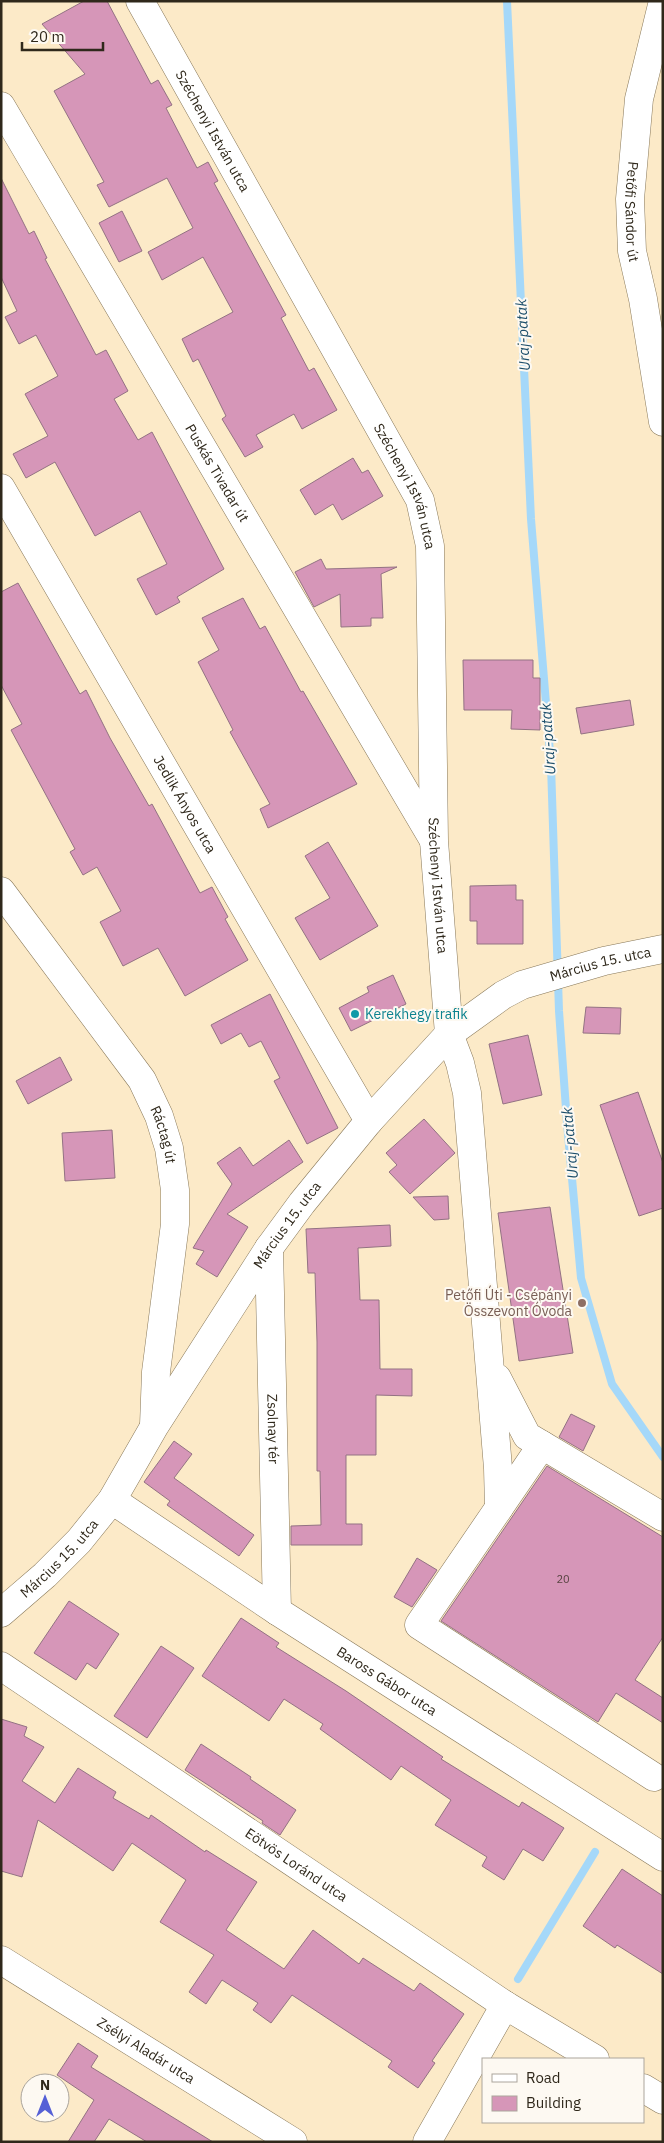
<svg xmlns="http://www.w3.org/2000/svg" width="664" height="2143" font-family="'IBM Plex Sans',sans-serif">
  <style>
    .lines { fill: none; stroke-linecap: round; stroke-linejoin: round }
    .stream { stroke: #a5d8f9; stroke-width: 8 }
    .building { fill: #d696b8; stroke: #937283 }
    .minor-casing { stroke: #887859; stroke-width: 29 }
    .minor { stroke: #fff; stroke-width: 28 }
    .culture-dot { fill: #0f9aa8; stroke: #fdf9f2; stroke-width: 2 }
    .education-dot { fill: #8d6e63; stroke: #fdf9f2; stroke-width: 2 }
    .labels { text-anchor: middle; stroke-width: 4; stroke-linejoin: round; paint-order: stroke }
    .number-label { font-size: 11px; fill: #594442 }
    .street-label { font-size: 14px; fill: #2f281b; stroke: #fdf9f2 }
    .culture-label { font-size: 14px; fill: #0d838f; stroke: #fdf9f2; text-anchor: start }
    .education-label { font-size: 14px; fill: #785e54; stroke: #fdf9f2; text-anchor: end }
    .water-label { font-size: 15px; font-style: italic; fill: #1d4f6b; stroke: #fdf9f2 }
  </style>
  <rect width="100%" height="100%" fill="#fceac8"/>
  <g class="lines">
    <path class="stream" d="M 507,1 L 531,519 L 551,765 L 559,1011 L 567,1123 L 581,1278 L 612,1384 L 663,1457
      M 518,1979 L 595,1852"/>
  </g>
  <path class="building" d="M 84,1 L 107,1 L 151,84 L 158,80 L 172,105 L 166,108 L 197,168 L 208,162 L 218,181 L 214,183 L 286,315 L 281,318 L 309,371 L 314,368 L 337,410 L 302,429 L 294,414 L 256,435 L 263,447 L 245,457 L 222,419 L 226,416 L 198,359 L 193,362 L 182,339 L 233,312 L 203,257 L 162,280 L 148,252 L 193,228 L 167,178 L 109,207 L 97,185 L 104,182 L 54,91 L 85,74 L 42,24 Z
    M 1,178 L 29,234 L 34,231 L 47,258 L 45,259 L 96,355 L 106,350 L 128,391 L 114,399 L 138,440 L 152,432 L 224,569 L 177,597 L 180,602 L 156,615 L 137,579 L 167,564 L 140,511 L 95,536 L 55,462 L 26,478 L 13,454 L 48,436 L 25,394 L 58,376 L 36,335 L 19,344 L 5,317 L 17,311 L 1,277 Z
    M 122,211 L 142,251 L 119,262 L 99,223 Z
    M 353,458 L 362,473 L 368,470 L 383,496 L 342,520 L 333,504 L 315,515 L 300,490 Z
    M 321,559 L 326,569 L 397,567 L 381,574 L 383,618 L 371,618 L 371,626 L 341,627 L 340,594 L 314,607 L 295,572 Z
    M 18,583 L 80,694 L 86,690 L 110,738 L 149,806 L 152,804 L 200,893 L 212,887 L 228,917 L 225,919 L 248,960 L 185,996 L 158,948 L 123,966 L 100,922 L 121,911 L 97,867 L 83,875 L 70,852 L 75,849 L 11,730 L 22,724 L 1,685 L 1,592 Z
    M 243,598 L 260,629 L 265,626 L 301,692 L 303,691 L 357,784 L 268,828 L 260,809 L 270,804 L 230,732 L 233,730 L 198,662 L 219,650 L 202,618 Z
    M 463,660 L 533,660 L 533,678 L 540,678 L 540,730 L 511,729 L 512,710 L 464,710 Z
    M 630,700 L 634,725 L 581,734 L 576,708 Z
    M 328,842 L 378,926 L 320,960 L 295,918 L 330,898 L 305,856 Z
    M 516,885 L 516,900 L 523,900 L 523,944 L 477,944 L 477,921 L 470,921 L 470,886 Z
    M 393,975 L 406,1004 L 351,1031 L 339,1008 L 369,992 L 367,987 Z
    M 270,994 L 338,1128 L 307,1144 L 274,1081 L 280,1078 L 261,1041 L 249,1047 L 241,1033 L 221,1044 L 211,1025 Z
    M 586,1007 L 621,1008 L 620,1034 L 583,1033 Z
    M 528,1035 L 542,1095 L 503,1104 L 489,1044 Z
    M 60,1057 L 72,1080 L 28,1104 L 16,1081 Z
    M 638,1092 L 663,1163 L 663,1208 L 639,1216 L 600,1105 Z
    M 424,1119 L 455,1153 L 410,1194 L 389,1172 L 397,1165 L 386,1153 Z
    M 112,1130 L 115,1178 L 65,1181 L 62,1133 Z
    M 289,1140 L 303,1162 L 227,1214 L 248,1227 L 217,1277 L 196,1264 L 204,1251 L 193,1248 L 232,1184 L 217,1163 L 240,1147 L 253,1166 Z
    M 448,1196 L 449,1219 L 434,1220 L 413,1197 Z
    M 550,1207 L 573,1353 L 519,1361 L 498,1213 Z
    M 390,1225 L 391,1246 L 358,1248 L 360,1300 L 379,1300 L 380,1369 L 412,1369 L 412,1396 L 376,1395 L 376,1455 L 346,1455 L 346,1524 L 362,1524 L 362,1545 L 291,1545 L 291,1526 L 321,1525 L 320,1471 L 317,1471 L 317,1342 L 315,1273 L 308,1273 L 306,1229 Z
    M 571,1414 L 595,1426 L 583,1451 L 559,1437 Z
    M 174,1441 L 192,1454 L 174,1478 L 254,1535 L 239,1556 L 167,1505 L 170,1501 L 144,1482 Z
    M 547,1466 L 663,1537 L 663,1637 L 635,1680 L 663,1698 L 663,1723 L 616,1693 L 598,1722 L 441,1621 Z
    M 417,1558 L 437,1570 L 412,1607 L 394,1597 Z
    M 69,1601 L 119,1634 L 96,1669 L 87,1663 L 76,1680 L 34,1653 Z
    M 241,1618 L 279,1643 L 276,1647 L 346,1691 L 443,1757 L 441,1759 L 519,1807 L 522,1802 L 564,1828 L 543,1861 L 523,1849 L 504,1880 L 482,1866 L 487,1857 L 435,1825 L 451,1800 L 401,1766 L 391,1780 L 320,1729 L 323,1724 L 284,1699 L 269,1721 L 202,1676 Z
    M 161,1646 L 194,1668 L 147,1738 L 114,1716 Z
    M 1,1719 L 27,1727 L 24,1736 L 44,1747 L 22,1781 L 55,1803 L 78,1768 L 116,1792 L 113,1798 L 149,1819 L 151,1815 L 205,1852 L 206,1850 L 257,1882 L 226,1930 L 284,1969 L 313,1930 L 359,1964 L 363,1958 L 414,1991 L 420,1983 L 464,2014 L 432,2061 L 435,2063 L 418,2088 L 388,2067 L 392,2061 L 292,1995 L 271,2023 L 253,2010 L 258,2003 L 222,1980 L 206,2004 L 189,1992 L 214,1955 L 160,1922 L 186,1880 L 132,1843 L 113,1871 L 38,1820 L 22,1877 L 1,1871 Z
    M 201,1744 L 251,1777 L 250,1779 L 296,1810 L 280,1835 L 262,1823 L 263,1821 L 185,1770 Z
    M 622,1869 L 663,1896 L 663,1974 L 617,1945 L 615,1948 L 583,1926 Z
    M 78,2043 L 98,2056 L 91,2067 L 213,2142 L 147,2142 L 109,2119 L 94,2142 L 68,2142 L 94,2100 L 57,2075 Z"/>
  <g class="lines">
    <g class="minor-casing">
      <g id="minor">
        <path id="s1" d="M 140,1 L 420,500 L 430,546 L 434,841 L 449,1034 L 460,1063 L 467,1093 L 498,1468 L 499,1508"/>
        <path id="s2" d="M 663,1 L 639,99 L 630,199 L 632,251 L 643,299 L 663,422"/>
        <path id="s3" d="M 1,106 L 433,839"/>
        <path id="s4" d="M 1,488 L 369,1121"/>
        <path id="s5" d="M 1,891 L 142,1080 L 159,1116 L 169,1148 L 175,1190 L 175,1224 L 156,1372 L 154,1425"/>
        <path id="s6" d="M 269,1248 L 277,1611"/>
        <path d="M 497,1378 L 527,1436 L 663,1517"/>
        <path d="M 542,1445 L 419,1625 L 654,1777"/>
        <path id="s7" d="M 112,1500 L 277,1611 L 663,1857"/>
        <path id="s8" d="M 1,1613 L 45,1575 L 79,1541 L 112,1500 L 154,1427 L 269,1248 L 302,1203 L 369,1121 L 449,1034 L 503,995 L 522,985 L 604,961 L 663,949"/>
        <path id="s9" d="M 1,1666 L 505,2005 L 595,2059"/>
        <path id="s10" d="M 1,1960 L 293,2142"/>
        <path d="M 643,2088 L 663,2100"/>
        <path d="M 427,2142 L 505,2005"/>
      </g>
    </g>
    <use href="#minor" class="minor"/>
  </g>
  <circle class="culture-dot" cx="355" cy="1014" r="5"/>
  <circle class="education-dot" cx="582" cy="1303" r="5"/>
  <g class="labels">
    <g class="number-label">
      <text x="563" y="1583">20</text>
    </g>
    <g class="street-label">
      <text dy="5" stroke="none"><textPath href="#s1" startOffset="149">Széchenyi István utca</textPath></text>
      <text dy="5" stroke="none"><textPath href="#s2" startOffset="214">Petőfi Sándor út</textPath></text>
      <text dy="5" stroke="none"><textPath href="#s3" startOffset="426">Puskás Tivadar út</textPath></text>
      <text dy="5" stroke="none"><textPath href="#s1" startOffset="554">Széchenyi István utca</textPath></text>
      <text dy="5" stroke="none"><textPath href="#s4" startOffset="366">Jedlik Ányos utca</textPath></text>
      <text dy="5" stroke="none"><textPath href="#s1" startOffset="959">Széchenyi István utca</textPath></text>
      <text dy="5" stroke="none"><textPath href="#s8" startOffset="905">Március 15. utca</textPath></text>
      <text dy="5" stroke="none"><textPath href="#s5" startOffset="295">Ráctag út</textPath></text>
      <text dy="5" stroke="none"><textPath href="#s8" startOffset="485">Március 15. utca</textPath></text>
      <text dy="5" stroke="none"><textPath href="#s6" startOffset="181">Zsolnay tér</textPath></text>
      <text dy="5" stroke="none"><textPath href="#s8" startOffset="80">Március 15. utca</textPath></text>
      <text dy="5" stroke="none"><textPath href="#s7" startOffset="329">Baross Gábor utca</textPath></text>
      <text dy="5" stroke="none"><textPath href="#s9" startOffset="356">Eötvös Loránd utca</textPath></text>
      <text dy="5" stroke="none"><textPath href="#s10" startOffset="171">Zsélyi Aladár utca</textPath></text>
    </g>
    <g class="culture-label">
      <text x="365" y="1019">Kerekhegy trafik</text>
    </g>
    <g class="education-label">
      <text x="572" y="1300">Petőfi Úti - Csépányi<tspan x="572" dy="16">Összevont Óvoda</tspan></text>
    </g>
    <g class="water-label">
      <text transform="translate(523 335) rotate(-93)" y="5">Uraj-patak</text>
      <text transform="translate(548 739) rotate(-94)" y="5">Uraj-patak</text>
      <text transform="translate(570 1143) rotate(-95)" y="5">Uraj-patak</text>
    </g>
  </g>
  <rect width="664" height="2143" fill="none" stroke="#2f281b" stroke-width="5"/>
  <rect x="482" y="2058" width="162" height="65" fill="#fdf9f2" stroke="#aba59c"/>
  <rect x="492" y="2074" width="25" height="8" fill="#ffffff" stroke="#aba59c"/>
  <text x="526" y="2083" font-size="15" fill="#2f281b">Road</text>
  <rect x="492" y="2096" width="25" height="15" fill="#d696b8" stroke="#aba59c"/>
  <text x="526" y="2108" font-size="15" fill="#2f281b">Building</text>
  <g transform="translate(45 2098)"><circle r="24" fill="#fdf9f2" stroke="#aba59c"/>
  <path d="M0-4L9 19L0 12L-9 19Z" fill="#5560d6"/>
  <text y="-8" font-size="14" font-weight="bold" text-anchor="middle" fill="#2f281b">N</text>
  </g>
  <path d="M22 42v8h81v-8" fill="none" stroke="#2f281b" stroke-width="2.5"/>
  <text x="30" y="42" font-size="15" fill="#2f281b" stroke="#fdf9f2" stroke-width="4" paint-order="stroke">20 m</text>
</svg>
